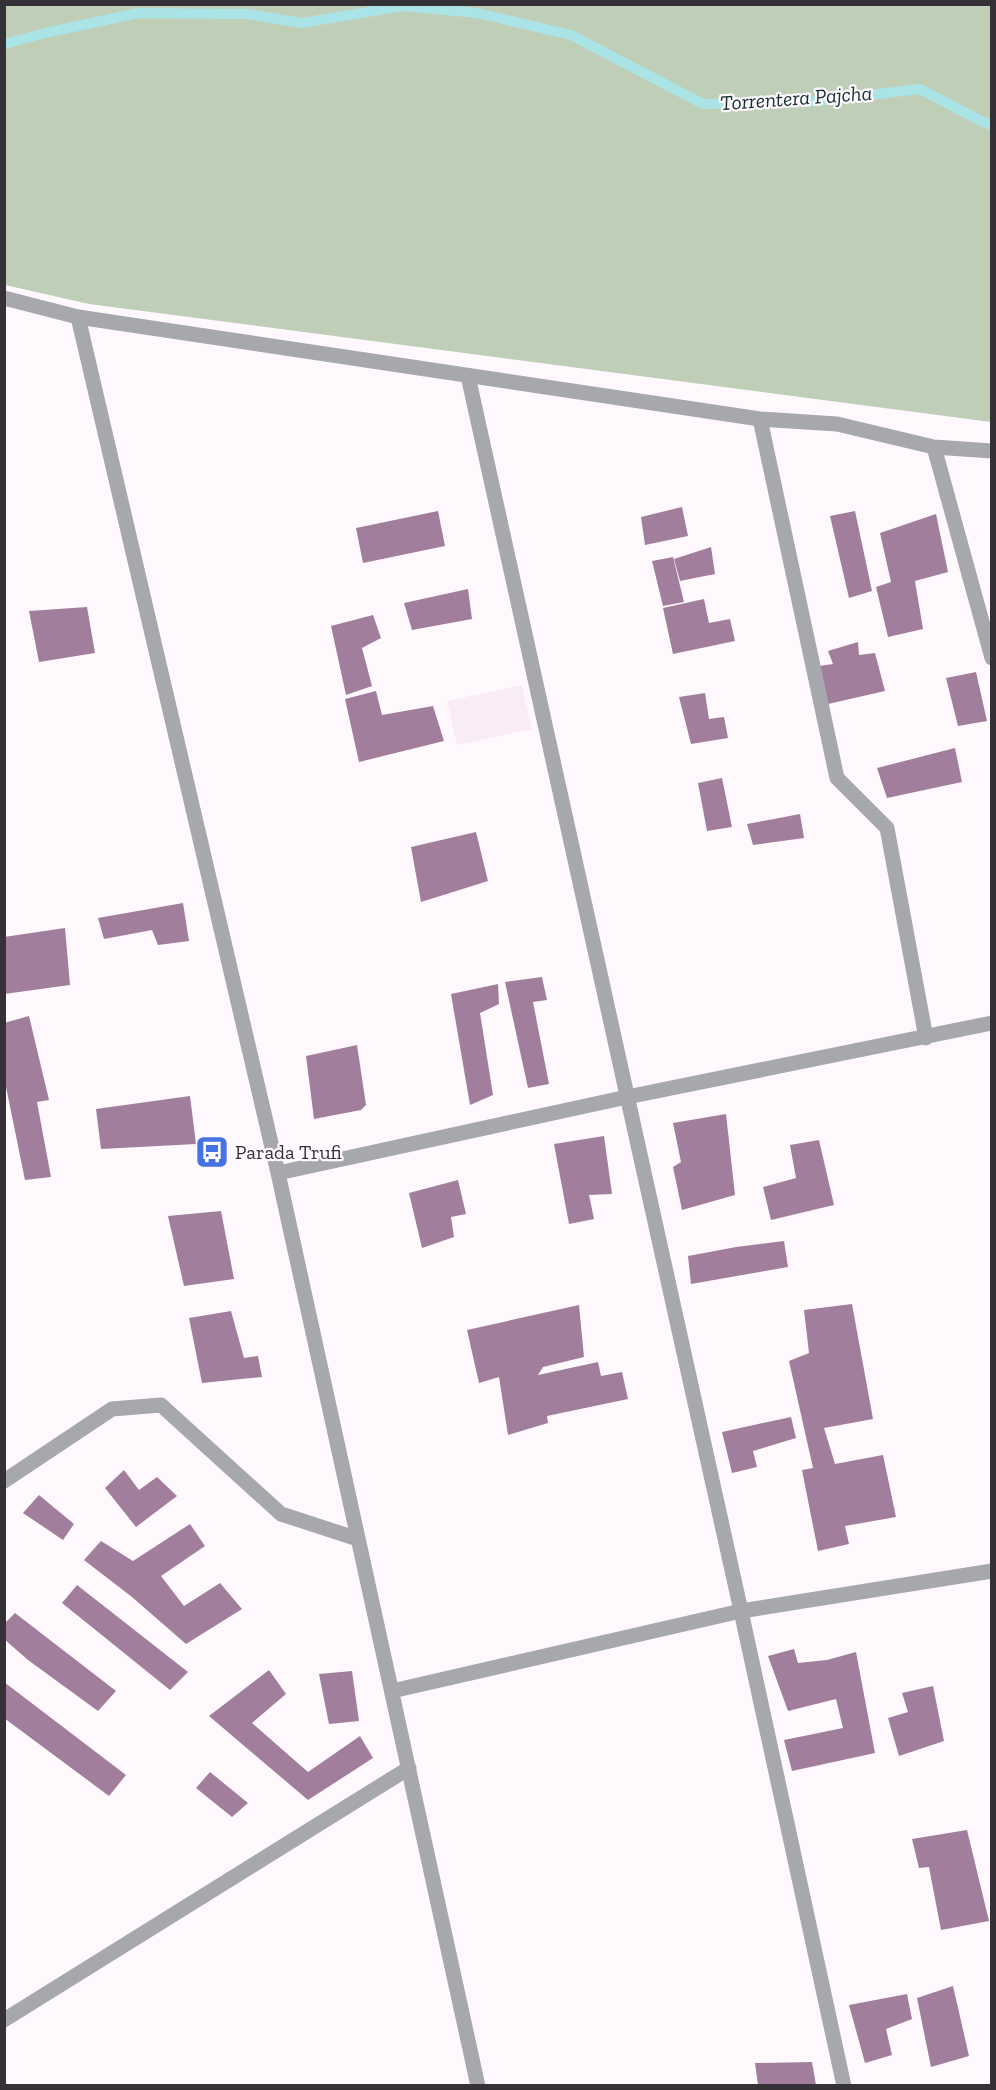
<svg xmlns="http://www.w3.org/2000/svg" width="996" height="2090" font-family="'Zilla Slab',serif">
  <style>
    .built { fill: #f9ecf7 }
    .green { fill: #bfceb7 }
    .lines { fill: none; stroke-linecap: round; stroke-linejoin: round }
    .stream { stroke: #abe4e7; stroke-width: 10 }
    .building { fill: #a07e9c }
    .minor { stroke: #a7a7ae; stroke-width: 15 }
    .labels { text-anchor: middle; stroke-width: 4.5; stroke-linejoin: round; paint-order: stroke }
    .poi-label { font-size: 20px; fill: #363136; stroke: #fff9fe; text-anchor: start }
    .water-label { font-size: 21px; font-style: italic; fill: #143133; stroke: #fff9fe }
  </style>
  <rect width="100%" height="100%" fill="#fff9fe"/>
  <path class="built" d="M 522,685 L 532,729 L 457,745 L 447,701 Z"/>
  <path class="green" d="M 5,4 L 991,5 L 991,422 L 89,304 L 5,285 Z"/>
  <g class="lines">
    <path class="stream" d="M 4,44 L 45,33 L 138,13 L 247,14 L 302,23 L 403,6 L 477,13 L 571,35 L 703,104 L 808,102 L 920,89 L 983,122 L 992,125"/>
  </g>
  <path class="building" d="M 682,507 L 688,536 L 645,545 L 641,517 Z
    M 438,511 L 445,546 L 363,563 L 356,528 Z
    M 855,511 L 872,591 L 849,598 L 830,516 Z
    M 936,514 L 948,572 L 915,581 L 923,629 L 888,637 L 876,587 L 891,582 L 880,533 Z
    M 711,547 L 715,574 L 680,581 L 674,559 Z
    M 673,557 L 684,602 L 663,606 L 652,561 Z
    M 468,589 L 472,619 L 412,630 L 404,603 Z
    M 704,599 L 709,623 L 730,619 L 735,641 L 673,654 L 663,608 Z
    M 87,607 L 95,653 L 39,662 L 29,611 Z
    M 373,615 L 381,638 L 362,648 L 372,686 L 346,695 L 331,626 Z
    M 858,642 L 859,655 L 875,653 L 885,691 L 828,704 L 819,666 L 833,664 L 828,651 Z
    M 976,672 L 987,721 L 958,726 L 946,678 Z
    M 376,691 L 382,715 L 433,706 L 444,741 L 359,762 L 345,699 Z
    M 705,693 L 709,719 L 724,717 L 728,738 L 691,744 L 679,697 Z
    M 955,748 L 962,782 L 887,798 L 877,768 Z
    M 722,778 L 732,827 L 707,831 L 698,783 Z
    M 800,814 L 804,838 L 753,845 L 747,824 Z
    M 476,832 L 488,881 L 421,902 L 411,847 Z
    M 183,903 L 189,941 L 158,945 L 152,930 L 104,939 L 98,918 Z
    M 65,928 L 70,985 L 4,994 L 4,937 Z
    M 542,977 L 547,1000 L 533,1002 L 549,1084 L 528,1088 L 505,982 Z
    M 498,984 L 499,1004 L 480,1013 L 493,1095 L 470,1105 L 451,994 Z
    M 29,1016 L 49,1100 L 37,1102 L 51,1177 L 25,1180 L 4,1077 L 4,1023 Z
    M 357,1045 L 366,1105 L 361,1110 L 314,1119 L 306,1056 Z
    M 190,1096 L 196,1144 L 101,1149 L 96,1109 Z
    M 726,1114 L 735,1195 L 682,1210 L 673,1167 L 681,1162 L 673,1123 Z
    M 604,1136 L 612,1194 L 589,1195 L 594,1219 L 569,1224 L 554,1144 Z
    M 819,1140 L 834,1205 L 771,1220 L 763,1187 L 796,1178 L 790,1145 Z
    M 458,1180 L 466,1214 L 451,1217 L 454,1237 L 422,1248 L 409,1193 Z
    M 221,1211 L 234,1279 L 184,1286 L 168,1216 Z
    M 784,1241 L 788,1267 L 691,1284 L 688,1256 L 736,1247 Z
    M 852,1304 L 873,1419 L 824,1428 L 835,1464 L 883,1455 L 896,1517 L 845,1526 L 849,1544 L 818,1551 L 802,1470 L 813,1468 L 789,1361 L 809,1353 L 804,1310 Z
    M 579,1305 L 584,1357 L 543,1367 L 538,1375 L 598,1362 L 601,1376 L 622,1372 L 628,1399 L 547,1416 L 548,1423 L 508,1435 L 499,1377 L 479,1383 L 467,1330 Z
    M 231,1311 L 244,1358 L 258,1356 L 262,1377 L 202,1383 L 189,1318 Z
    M 791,1417 L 796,1438 L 753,1451 L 757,1467 L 732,1473 L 722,1432 Z
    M 124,1470 L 139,1490 L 157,1477 L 177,1496 L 136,1527 L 105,1488 Z
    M 39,1495 L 74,1524 L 63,1540 L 23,1513 Z
    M 190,1524 L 205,1546 L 161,1576 L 184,1606 L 220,1583 L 242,1609 L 186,1644 L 132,1597 L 84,1560 L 101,1541 L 133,1561 Z
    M 77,1585 L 188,1672 L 170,1690 L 62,1603 Z
    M 15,1613 L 116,1691 L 98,1711 L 28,1660 L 4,1639 L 4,1624 Z
    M 794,1649 L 798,1663 L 827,1660 L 856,1652 L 875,1753 L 792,1771 L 784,1740 L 843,1728 L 836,1699 L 788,1711 L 768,1656 Z
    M 269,1670 L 286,1694 L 252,1723 L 308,1772 L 360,1736 L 373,1758 L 308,1800 L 209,1716 Z
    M 352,1671 L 359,1721 L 329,1724 L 319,1674 Z
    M 4,1682 L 126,1775 L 109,1796 L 4,1718 Z
    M 933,1686 L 944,1741 L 899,1756 L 888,1718 L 908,1712 L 902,1693 Z
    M 210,1772 L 248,1803 L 232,1817 L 196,1788 Z
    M 967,1830 L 989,1921 L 941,1930 L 929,1867 L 919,1868 L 912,1839 Z
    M 953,1986 L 969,2056 L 931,2067 L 917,1998 Z
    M 907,1994 L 912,2019 L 886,2029 L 892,2055 L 865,2063 L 849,2005 Z
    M 812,2062 L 816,2085 L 758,2085 L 755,2063 Z"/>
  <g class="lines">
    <path class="minor" d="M 4,298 L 78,317 L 760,419 L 837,424 L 934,447 L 992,451
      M 78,317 L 278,1173 L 478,2086
      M 468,376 L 741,1611 L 844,2086
      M 760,419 L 837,778 L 887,828 L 926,1038
      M 934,447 L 992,658
      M 278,1173 L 627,1097 L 992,1023
      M 4,1481 L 112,1409 L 161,1405 L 281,1514 L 358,1539
      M 392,1691 L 741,1611 L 992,1571
      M 4,2020 L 409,1768"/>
  </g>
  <defs>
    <g id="bus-square" transform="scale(1.725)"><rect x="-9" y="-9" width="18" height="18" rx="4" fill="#4672e4" stroke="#fff9fe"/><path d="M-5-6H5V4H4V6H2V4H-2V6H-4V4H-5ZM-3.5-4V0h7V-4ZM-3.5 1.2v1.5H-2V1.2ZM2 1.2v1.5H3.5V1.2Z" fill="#fff"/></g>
  </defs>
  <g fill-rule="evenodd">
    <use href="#bus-square" x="212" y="1152"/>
  </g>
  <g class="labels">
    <g class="poi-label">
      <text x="235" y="1159">Parada Trufi</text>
    </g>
    <g class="water-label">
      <text transform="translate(796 98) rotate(-4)" y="7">Torrentera Pajcha</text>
    </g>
  </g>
  <rect width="996" height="2090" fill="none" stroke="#363136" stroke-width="12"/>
</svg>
